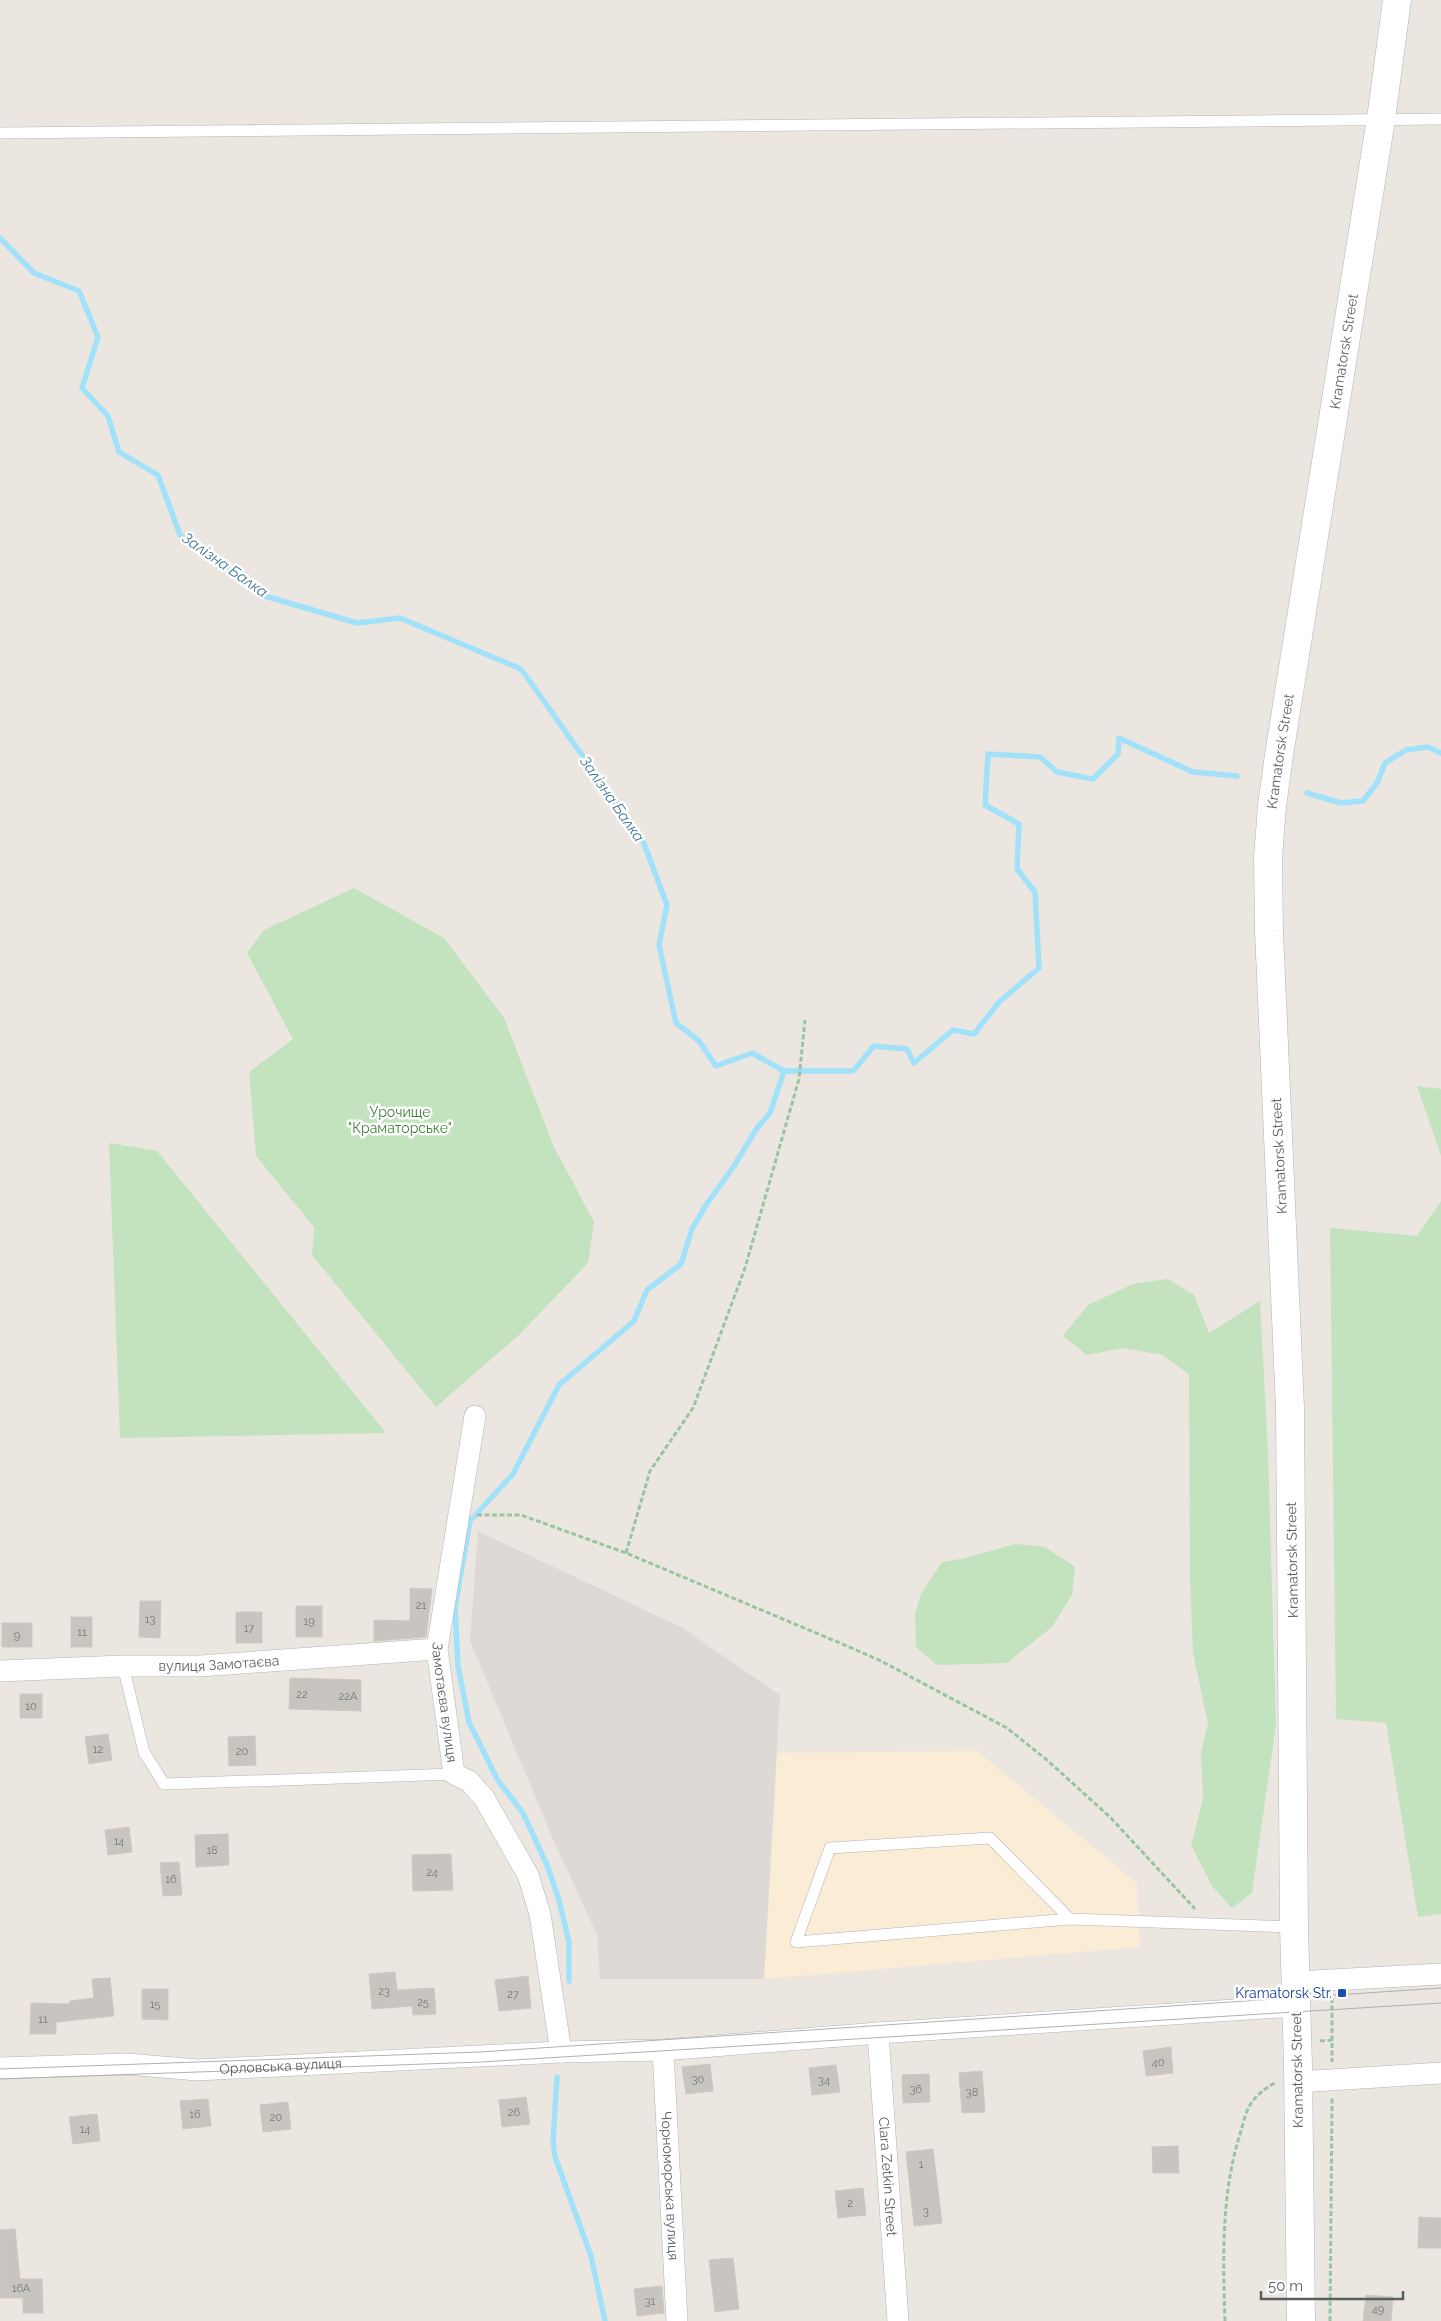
<svg xmlns="http://www.w3.org/2000/svg" width="1441" height="2321" font-family="Raleway,sans-serif">
  <style>
    .commercial { fill: #fbecd5 }
    .industrial { fill: #ddd9d5 }
    .green { fill: #c3e2be }
    .lines { fill: none; stroke-linecap: round; stroke-linejoin: round }
    .stream { stroke: #a2e1fa; stroke-width: 5.5 }
    .building { fill: #c8c4c0; stroke: #cfc8bf }
    .service-casing { stroke: #b1b4b7; stroke-width: 12 }
    .minor-casing { stroke: #b1b4b7; stroke-width: 22 }
    .tertiary-casing { stroke: #b1b4b7; stroke-width: 29 }
    .path { stroke: #99c59e; stroke-width: 3; stroke-dasharray: 5 2.5; stroke-linecap: butt }
    .service { stroke: #fff; stroke-width: 11 }
    .minor { stroke: #fff; stroke-width: 21 }
    .tertiary { stroke: #fff; stroke-width: 28 }
    .tram { stroke: #afb0b0; stroke-width: 1 }
    .transit-dot { fill: #1a4fb4; stroke: #fff; stroke-width: 2 }
    .labels { text-anchor: middle; stroke-width: 5; stroke-linejoin: round; paint-order: stroke }
    .number-label { font-size: 11px; fill: #757878 }
    .street-label { font-size: 14px; fill: #595e60; stroke: #fff }
    .park-label { font-size: 14px; fill: #408038; stroke: #fff }
    .transit-label { font-size: 14px; fill: #164399; stroke: #fff; text-anchor: end }
    .water-label { font-size: 15px; font-style: italic; fill: #3c7799; stroke: #fff }
  </style>
  <rect width="100%" height="100%" fill="#ebe7e0"/>
  <path class="commercial" d="M 977,1751 L 1137,1883 L 1140,1947 L 764,1979 L 777,1753 Z"/>
  <path class="industrial" d="M 478,1531 L 681,1627 L 780,1695 L 764,1979 L 600,1979 L 597,1935 L 553,1839 L 470,1641 Z"/>
  <path class="green" d="M 354,888 L 444,938 L 504,1018 L 554,1147 L 594,1222 L 588,1263 L 520,1334 L 436,1407 L 312,1255 L 314,1227 L 256,1156 L 249,1072 L 293,1039 L 247,953 L 264,930 Z
    M 1417,1086 L 1441,1089 L 1441,1156 Z
    M 109,1143 L 157,1151 L 386,1433 L 120,1438 Z
    M 1441,1201 L 1441,1914 L 1418,1917 L 1386,1723 L 1336,1719 L 1330,1228 L 1417,1236 Z
    M 1168,1279 L 1194,1295 L 1209,1333 L 1260,1301 L 1268,1453 L 1276,1725 L 1252,1893 L 1232,1908 L 1212,1886 L 1191,1845 L 1203,1799 L 1201,1753 L 1208,1723 L 1193,1653 L 1190,1582 L 1189,1374 L 1162,1355 L 1123,1348 L 1087,1355 L 1063,1336 L 1088,1305 L 1133,1284 Z
    M 1015,1544 L 1045,1547 L 1075,1567 L 1072,1595 L 1052,1627 L 1007,1663 L 937,1665 L 916,1647 L 915,1614 L 921,1594 L 942,1562 L 966,1558 Z"/>
  <g class="lines">
    <path class="stream" d="M 0,238 L 34,273 L 79,291 L 98,337 L 82,388 L 108,416 L 119,452 L 158,475 L 180,535 L 250,583 L 265,596 L 357,623 L 400,618 L 521,669 L 643,841 L 667,905 L 659,945 L 676,1023 L 699,1041 L 716,1066 L 752,1053 L 784,1071 L 853,1071 L 874,1046 L 907,1049 L 914,1063 L 953,1030 L 974,1034 L 1000,1001 L 1039,968 L 1035,892 L 1017,869 L 1019,824 L 985,805 L 988,754 L 1040,757 L 1057,772 L 1093,779 L 1118,754 L 1119,738 L 1193,772 L 1237,776
      M 1307,793 L 1341,803 L 1363,801 L 1377,783 L 1385,763 L 1406,750 L 1428,747 L 1441,753
      M 569,1981 L 569,1942 L 559,1900 L 547,1865 L 523,1813 L 497,1779 L 469,1722 L 458,1666 L 455,1607 L 470,1521 L 513,1474 L 559,1385 L 634,1321 L 647,1290 L 681,1264 L 692,1229 L 706,1205 L 734,1166 L 757,1128 L 770,1113 L 784,1071
      M 557,2077 L 553,2141 L 555,2157 L 591,2256 L 605,2321"/>
  </g>
  <path class="building" d="M 410,1588 L 432,1589 L 426,1637 L 374,1641 L 374,1620 L 410,1621 Z
    M 140,1601 L 161,1601 L 160,1638 L 139,1637 Z
    M 296,1606 L 322,1606 L 322,1637 L 296,1637 Z
    M 236,1612 L 262,1612 L 262,1643 L 236,1643 Z
    M 71,1617 L 92,1617 L 92,1647 L 71,1647 Z
    M 2,1623 L 32,1623 L 32,1647 L 2,1647 Z
    M 290,1678 L 361,1680 L 361,1711 L 289,1709 Z
    M 20,1694 L 42,1694 L 42,1718 L 20,1718 Z
    M 108,1734 L 112,1760 L 89,1764 L 85,1737 Z
    M 255,1736 L 256,1765 L 229,1766 L 228,1737 Z
    M 129,1827 L 132,1852 L 108,1855 L 105,1830 Z
    M 228,1834 L 229,1865 L 196,1867 L 195,1835 Z
    M 451,1854 L 453,1890 L 413,1891 L 412,1855 Z
    M 179,1862 L 182,1895 L 163,1896 L 160,1863 Z
    M 395,1972 L 397,1990 L 434,1988 L 436,2014 L 413,2015 L 412,2006 L 372,2009 L 369,1974 Z
    M 528,1976 L 531,2008 L 499,2011 L 495,1980 Z
    M 110,1978 L 114,2016 L 56,2022 L 56,2034 L 30,2034 L 31,2003 L 70,2004 L 70,2001 L 94,1998 L 92,1979 Z
    M 142,1989 L 168,1989 L 168,2020 L 142,2019 Z
    M 1171,2047 L 1173,2073 L 1146,2076 L 1143,2051 Z
    M 710,2064 L 713,2091 L 686,2094 L 682,2067 Z
    M 836,2065 L 840,2092 L 812,2095 L 809,2068 Z
    M 982,2071 L 985,2112 L 962,2113 L 959,2073 Z
    M 929,2074 L 930,2102 L 903,2103 L 902,2075 Z
    M 526,2097 L 530,2124 L 502,2127 L 499,2100 Z
    M 208,2099 L 211,2126 L 183,2129 L 180,2101 Z
    M 288,2102 L 291,2129 L 263,2132 L 260,2105 Z
    M 97,2114 L 100,2141 L 73,2144 L 69,2117 Z
    M 1178,2146 L 1179,2173 L 1153,2173 L 1152,2147 Z
    M 933,2149 L 942,2223 L 914,2226 L 906,2152 Z
    M 863,2188 L 866,2215 L 838,2218 L 835,2191 Z
    M 1419,2217 L 1441,2218 L 1441,2248 L 1418,2248 Z
    M 15,2229 L 20,2279 L 42,2279 L 43,2313 L 23,2313 L 23,2298 L 0,2298 L 0,2230 Z
    M 733,2258 L 739,2309 L 715,2312 L 709,2260 Z
    M 662,2286 L 664,2313 L 637,2316 L 634,2289 Z
    M 1366,2295 L 1393,2297 L 1391,2321 L 1363,2321 Z"/>
  <g class="lines">
    <g class="service-casing">
      <path id="service" d="M 0,133 L 1441,119
        M 123,1666 L 144,1752 L 164,1784 L 454,1774
        M 1070,1919 L 990,1838 L 830,1848 L 796,1942 L 1070,1919 L 1294,1927"/>
    </g>
    <g class="minor-casing">
      <g id="minor">
        <path id="s1" d="M 475,1416 L 437,1649 L 454,1774 L 469,1781 L 484,1798 L 528,1875 L 540,1914 L 561,2052"/>
        <path id="s2" d="M 0,1671 L 123,1666 L 200,1666 L 437,1649"/>
        <path d="M 1295,1982 L 1441,1974"/>
        <path id="s3" d="M 878,2033 L 898,2321"/>
        <path id="s4" d="M 663,2050 L 677,2321"/>
        <path id="s5" d="M 0,2068 L 127,2064 L 197,2070 L 561,2052 L 663,2050 L 878,2033 L 1296,2006"/>
        <path d="M 1298,2082 L 1441,2073"/>
      </g>
    </g>
    <g class="tertiary-casing">
      <g id="tertiary">
        <path id="s6" d="M 1301,2321 L 1298,2066 L 1294,1927 L 1290,1408 L 1269,931 L 1268,858 L 1272,806 L 1279,755 L 1381,119 L 1397,0"/>
      </g>
    </g>
    <path class="path" d="M 477,1515 L 521,1515 L 626,1553 L 847,1646 L 881,1661 L 1007,1728 L 1047,1760 L 1111,1818 L 1195,1909
      M 626,1553 L 650,1471 L 693,1408 L 745,1268 L 799,1079 L 805,1020
      M 1332,1998 L 1332,2062
      M 1320,2041 L 1332,2040
      M 1225,2321 C 1223,2258 1221,2195 1240,2134 C 1243,2125 1245,2113 1250,2105 C 1257,2094 1265,2089 1276,2082
      M 1330,2321 L 1332,2098"/>
    <use href="#service" class="service"/>
    <use href="#minor" class="minor"/>
    <use href="#tertiary" class="tertiary"/>
    <path class="tram" d="M 0,2069 L 480,2052 L 1441,1988
      M 0,2079 L 481,2062 L 1441,2003"/>
  </g>
  <rect class="transit-dot" x="1337" y="1988" width="10" height="10" rx="2.5"/>
  <g class="labels">
    <g class="number-label">
      <text x="421" y="1609">21</text>
      <text x="150" y="1623">13</text>
      <text x="309" y="1625">19</text>
      <text x="249" y="1632">17</text>
      <text x="82" y="1636">11</text>
      <text x="17" y="1639">9</text>
      <text x="302" y="1698">22</text>
      <text x="348" y="1700">22А</text>
      <text x="31" y="1710">10</text>
      <text x="98" y="1753">12</text>
      <text x="242" y="1755">20</text>
      <text x="119" y="1845">14</text>
      <text x="212" y="1854">18</text>
      <text x="432" y="1876">24</text>
      <text x="171" y="1883">16</text>
      <text x="384" y="1995">23</text>
      <text x="513" y="1998">27</text>
      <text x="423" y="2006">25</text>
      <text x="155" y="2008">15</text>
      <text x="43" y="2023">11</text>
      <text x="1158" y="2066">40</text>
      <text x="698" y="2083">30</text>
      <text x="824" y="2084">34</text>
      <text x="916" y="2093">36</text>
      <text x="972" y="2096">38</text>
      <text x="514" y="2116">26</text>
      <text x="195" y="2118">16</text>
      <text x="276" y="2121">20</text>
      <text x="85" y="2133">14</text>
      <text x="921" y="2168">1</text>
      <text x="850" y="2207">2</text>
      <text x="926" y="2215">3</text>
      <text x="21" y="2292">16А</text>
      <text x="650" y="2305">31</text>
      <text x="1378" y="2313">49</text>
    </g>
    <g class="street-label">
      <text dy="5" stroke="none"><textPath href="#s6" startOffset="1976">Kramatorsk Street</textPath></text>
      <text dy="5" stroke="none"><textPath href="#s6" startOffset="1571">Kramatorsk Street</textPath></text>
      <text transform="translate(1279 1156) rotate(-93)" y="5">Kramatorsk Street</text>
      <text transform="translate(1292 1560) rotate(-91)" y="5">Kramatorsk Street</text>
      <text dy="5" stroke="none"><textPath href="#s2" startOffset="219">вулиця Замотаєва</textPath></text>
      <text dy="5" stroke="none"><textPath href="#s1" startOffset="290">Замотаєва вулиця</textPath></text>
      <text dy="5" stroke="none"><textPath href="#s5" startOffset="281">Орловська вулиця</textPath></text>
      <text transform="translate(1297 2070) rotate(-91)" y="5">Kramatorsk Street</text>
      <text dy="5" stroke="none"><textPath href="#s3" startOffset="144">Clara Zetkin Street</textPath></text>
      <text dy="5" stroke="none"><textPath href="#s4" startOffset="136">Чорноморська вулиця</textPath></text>
    </g>
    <g class="park-label">
      <text x="400" y="1117">Урочище<tspan x="400" dy="16">"Краматорське"</tspan></text>
    </g>
    <g class="transit-label">
      <text x="1332" y="1998">Kramatorsk Str.</text>
    </g>
    <g class="water-label">
      <text transform="translate(225 565) rotate(35)" y="5">Залізна Балка</text>
      <text transform="translate(612 799) rotate(55)" y="5">Залізна Балка</text>
    </g>
  </g>
  <path d="M1261 2291v8h142v-8" fill="none" stroke="#595e60" stroke-width="2.5"/>
  <text x="1268" y="2291" font-size="15" fill="#595e60" stroke="#ffffff" stroke-width="4" paint-order="stroke">50 m</text>
</svg>
